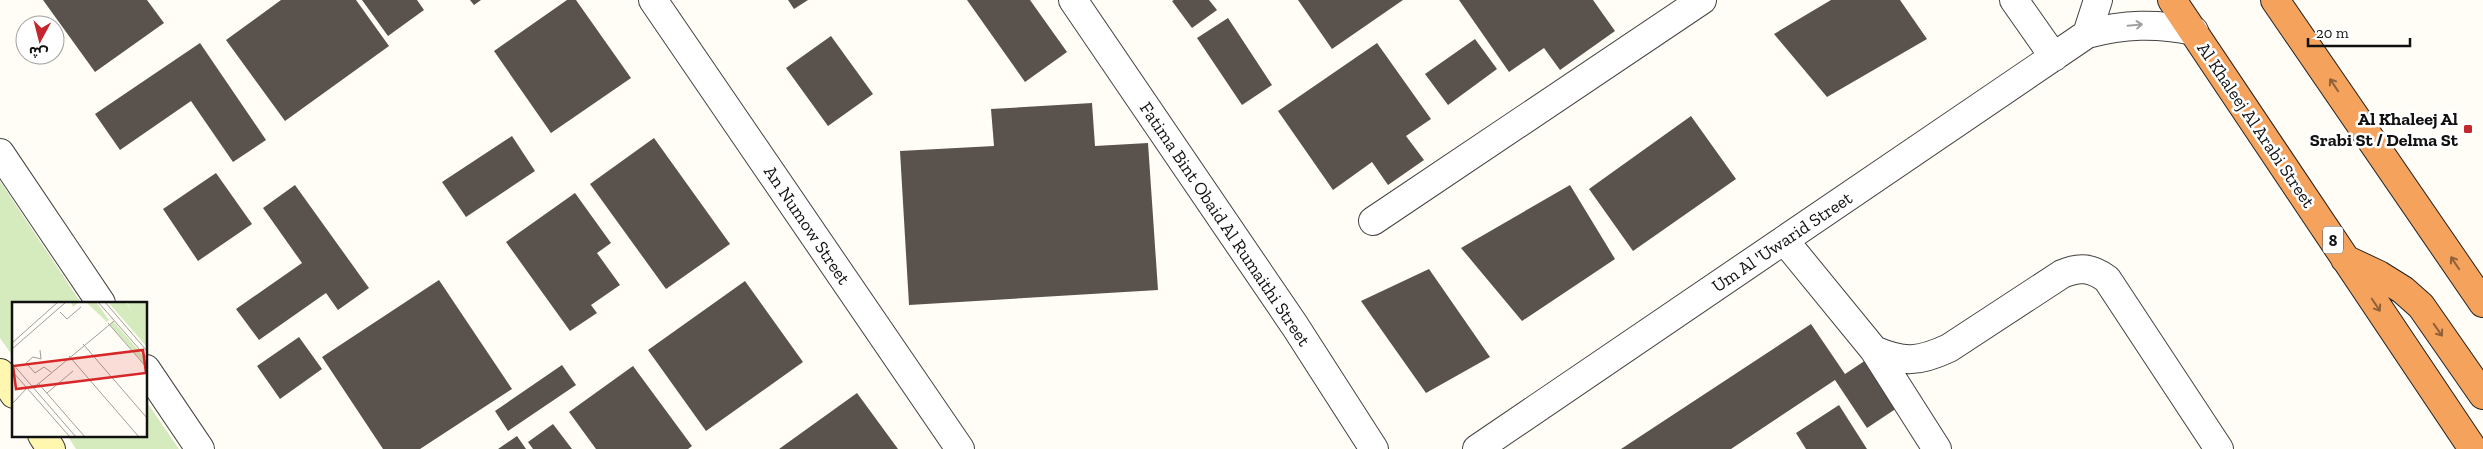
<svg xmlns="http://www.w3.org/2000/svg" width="2483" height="449" font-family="'Zilla Slab','Noto Sans Arabic',serif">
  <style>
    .green { fill: #d5ebbd }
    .building { fill: #5a524d }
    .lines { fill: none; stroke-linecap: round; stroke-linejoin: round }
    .street-casing { stroke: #444; stroke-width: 30 }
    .secondary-casing { stroke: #333; stroke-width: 30 }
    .highway-casing { stroke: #222; stroke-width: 30 }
    .street { stroke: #fff; stroke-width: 28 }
    .secondary { stroke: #fff6b0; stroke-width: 28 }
    .highway { stroke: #f5a25d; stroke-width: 28 }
    .oneway { stroke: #a0a0a0 }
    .oneway2 { stroke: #8e613b }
    .poi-dot { fill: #c4262e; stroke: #fff; stroke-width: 2 }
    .labels { text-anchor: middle; stroke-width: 5; stroke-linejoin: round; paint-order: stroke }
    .shield { fill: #fff; stroke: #585858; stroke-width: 1 }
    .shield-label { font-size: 16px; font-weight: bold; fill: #111 }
    .poi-label { font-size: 18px; font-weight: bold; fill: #111; stroke: #fff; text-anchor: end }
    .street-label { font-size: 18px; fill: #111; stroke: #fff }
    .inset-road { fill: none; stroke: #a09f9a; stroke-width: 1 }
    .view { fill: #d62828; fill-opacity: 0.15; stroke: #d62828; stroke-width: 2.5 }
    .inset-edge { fill: none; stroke: #111; stroke-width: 2.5 }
  </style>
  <rect width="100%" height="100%" fill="#fffdf5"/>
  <path class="green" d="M 0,181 L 81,303 L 14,303 L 14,358 L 0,338 Z
    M 146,401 L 179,449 L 76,449 L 67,435 L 146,435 Z"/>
  <path class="building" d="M 43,0 L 147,0 L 164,23 L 95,72 Z
    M 281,0 L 356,0 L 389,46 L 285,121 L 226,40 Z
    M 362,0 L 417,0 L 424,10 L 388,36 Z
    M 470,0 L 481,0 L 474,5 Z
    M 567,0 L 576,0 L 631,78 L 551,133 L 494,51 Z
    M 788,0 L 808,0 L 794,9 Z
    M 967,0 L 1030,0 L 1067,52 L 1025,82 Z
    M 1174,0 L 1209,0 L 1217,10 L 1192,28 L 1172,1 Z
    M 1298,0 L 1403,0 L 1332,49 Z
    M 1459,0 L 1593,0 L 1615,31 L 1560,70 L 1544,48 L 1509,72 Z
    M 1831,0 L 1900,0 L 1927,39 L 1827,97 L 1774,34 Z
    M 1228,18 L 1272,85 L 1242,105 L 1197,38 Z
    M 831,36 L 873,94 L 828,126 L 786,68 Z
    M 1475,39 L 1497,69 L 1448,105 L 1425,74 Z
    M 200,43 L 266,140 L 233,162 L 191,101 L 120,150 L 95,114 Z
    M 1377,43 L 1431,119 L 1406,136 L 1424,160 L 1388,185 L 1372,162 L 1333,190 L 1278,111 Z
    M 1092,103 L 1095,146 L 1148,143 L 1158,290 L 909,305 L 900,151 L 994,146 L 991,109 Z
    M 1691,116 L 1736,179 L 1633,251 L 1589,189 Z
    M 512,136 L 535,171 L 466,217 L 442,182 Z
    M 654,138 L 730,244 L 666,289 L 590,184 Z
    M 216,173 L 252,224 L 198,261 L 163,209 Z
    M 295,185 L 369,288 L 338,310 L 326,293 L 259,340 L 236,309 L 302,263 L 263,208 Z
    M 1570,185 L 1615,259 L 1522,321 L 1461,248 Z
    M 575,193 L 611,243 L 597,253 L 620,285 L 591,305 L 597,313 L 570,331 L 506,242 Z
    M 1429,269 L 1490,357 L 1426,393 L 1361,301 Z
    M 439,280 L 512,389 L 420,449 L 383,449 L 322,357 Z
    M 745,281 L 803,362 L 706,431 L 648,350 Z
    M 1811,324 L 1845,374 L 1869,358 L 1900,406 L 1867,428 L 1835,380 L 1731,449 L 1621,449 Z
    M 299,337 L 322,369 L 280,399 L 257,366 Z
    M 562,365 L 576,385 L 508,431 L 495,411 Z
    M 633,366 L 692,446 L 688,449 L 596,449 L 569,412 Z
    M 857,393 L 898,449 L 779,449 Z
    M 1839,405 L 1867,449 L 1806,449 L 1796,433 Z
    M 553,424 L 572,449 L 533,449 L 528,442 Z
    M 517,436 L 526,449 L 498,449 Z"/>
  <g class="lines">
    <g class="street-casing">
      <path id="street" d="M 653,0 L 960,449
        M 1073,0 L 1295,326 L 1374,449
        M 2014,0 L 2054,57
        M 2087,34 L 2098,0
        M 0,153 L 101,303
        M 1373,221 L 1702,0
        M 1784,240 L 1874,350 C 1904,363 1919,362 1949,348 L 2062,274 C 2080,266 2092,268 2107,279 L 2219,449
        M 1874,350 L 1937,449
        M 146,369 L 200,449
        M 1477,449 L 2087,34 C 2124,24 2156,23 2194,31"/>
    </g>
    <g class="secondary-casing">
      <path id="secondary" d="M 0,373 L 14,394
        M 42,435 L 51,449"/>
    </g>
    <g class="highway-casing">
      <path id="highway" d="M 2172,0 L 2473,449
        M 2275,0 L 2483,303
        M 2345,259 L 2379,275 L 2403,290 L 2421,306 L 2483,395"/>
    </g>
    <use href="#street" class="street"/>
    <use href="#secondary" class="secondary"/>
    <use href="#highway" class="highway"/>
  </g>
  <defs><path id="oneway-shaft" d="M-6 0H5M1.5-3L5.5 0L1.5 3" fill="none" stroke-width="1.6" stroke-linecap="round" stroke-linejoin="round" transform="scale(1.25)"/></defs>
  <use class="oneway" href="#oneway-shaft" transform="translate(2135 25) rotate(-5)"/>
  <g class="oneway2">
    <use href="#oneway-shaft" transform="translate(2334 85) rotate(-124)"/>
    <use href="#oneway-shaft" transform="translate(2455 263) rotate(-124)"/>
    <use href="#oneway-shaft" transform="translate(2376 305) rotate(56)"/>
    <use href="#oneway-shaft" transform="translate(2438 330) rotate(55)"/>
  </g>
  <rect class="poi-dot" x="2463" y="124" width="10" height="10" rx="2.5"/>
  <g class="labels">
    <rect class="shield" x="2323" y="226.5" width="20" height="27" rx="4"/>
    <g class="shield-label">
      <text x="2333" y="246">8</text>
    </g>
    <g class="poi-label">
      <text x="2458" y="125">Al Khaleej Al<tspan x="2458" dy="21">Srabi St / Delma St</tspan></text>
    </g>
    <g class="street-label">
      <text transform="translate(2256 125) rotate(56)" y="6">Al Khaleej Al Arabi Street</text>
      <text transform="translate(1225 224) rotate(56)" y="6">Fatima Bint Obaid Al Rumaithi Street</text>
      <text transform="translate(807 225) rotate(56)" y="6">An Numow Street</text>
      <text transform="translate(1782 242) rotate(-34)" y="6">Um Al 'Uwarid Street</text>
    </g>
  </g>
  <g transform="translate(12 302)">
    <rect width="135" height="135" fill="#fffdf5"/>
    <path d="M 59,0 L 84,0 L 97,18 L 95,20 L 75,1 L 66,1 L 61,5 ZM 96,0 L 114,0 L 119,8 L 115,0 L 135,0 L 135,45 ZM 101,19 L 133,56 L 135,65 L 98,23 Z" fill="#d5ebbd"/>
    <path class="inset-road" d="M 86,0 L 135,56M 93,0 L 135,49M 48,10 L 55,17 L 69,5M 96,21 L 135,66M 0,41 L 46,0M 71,42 L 135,116M 0,47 L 54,0M 28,48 L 29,57 L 21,55 L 14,61 L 23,71 L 32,65 L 39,70M 57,54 L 127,135M 0,61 L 64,135M 0,69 L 58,135M 26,81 L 73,135M 20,84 L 25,83 L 102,19M 35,91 L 61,69M 0,102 L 15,86"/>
    <path class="view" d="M 131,48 L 134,71 L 4,87 L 1,64 Z"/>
    <rect width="135" height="135" class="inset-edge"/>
  </g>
  <g transform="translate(40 40) rotate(187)"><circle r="24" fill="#ffffff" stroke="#a0a0a0"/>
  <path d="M0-4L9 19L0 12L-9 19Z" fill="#c4262e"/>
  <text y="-8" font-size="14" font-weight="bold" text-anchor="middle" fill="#111111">ش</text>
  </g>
  <path d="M2308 38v8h102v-8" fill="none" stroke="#111111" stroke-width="2.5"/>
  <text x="2316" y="38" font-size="15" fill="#111111" stroke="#ffffff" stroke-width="4" paint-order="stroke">20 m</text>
</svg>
